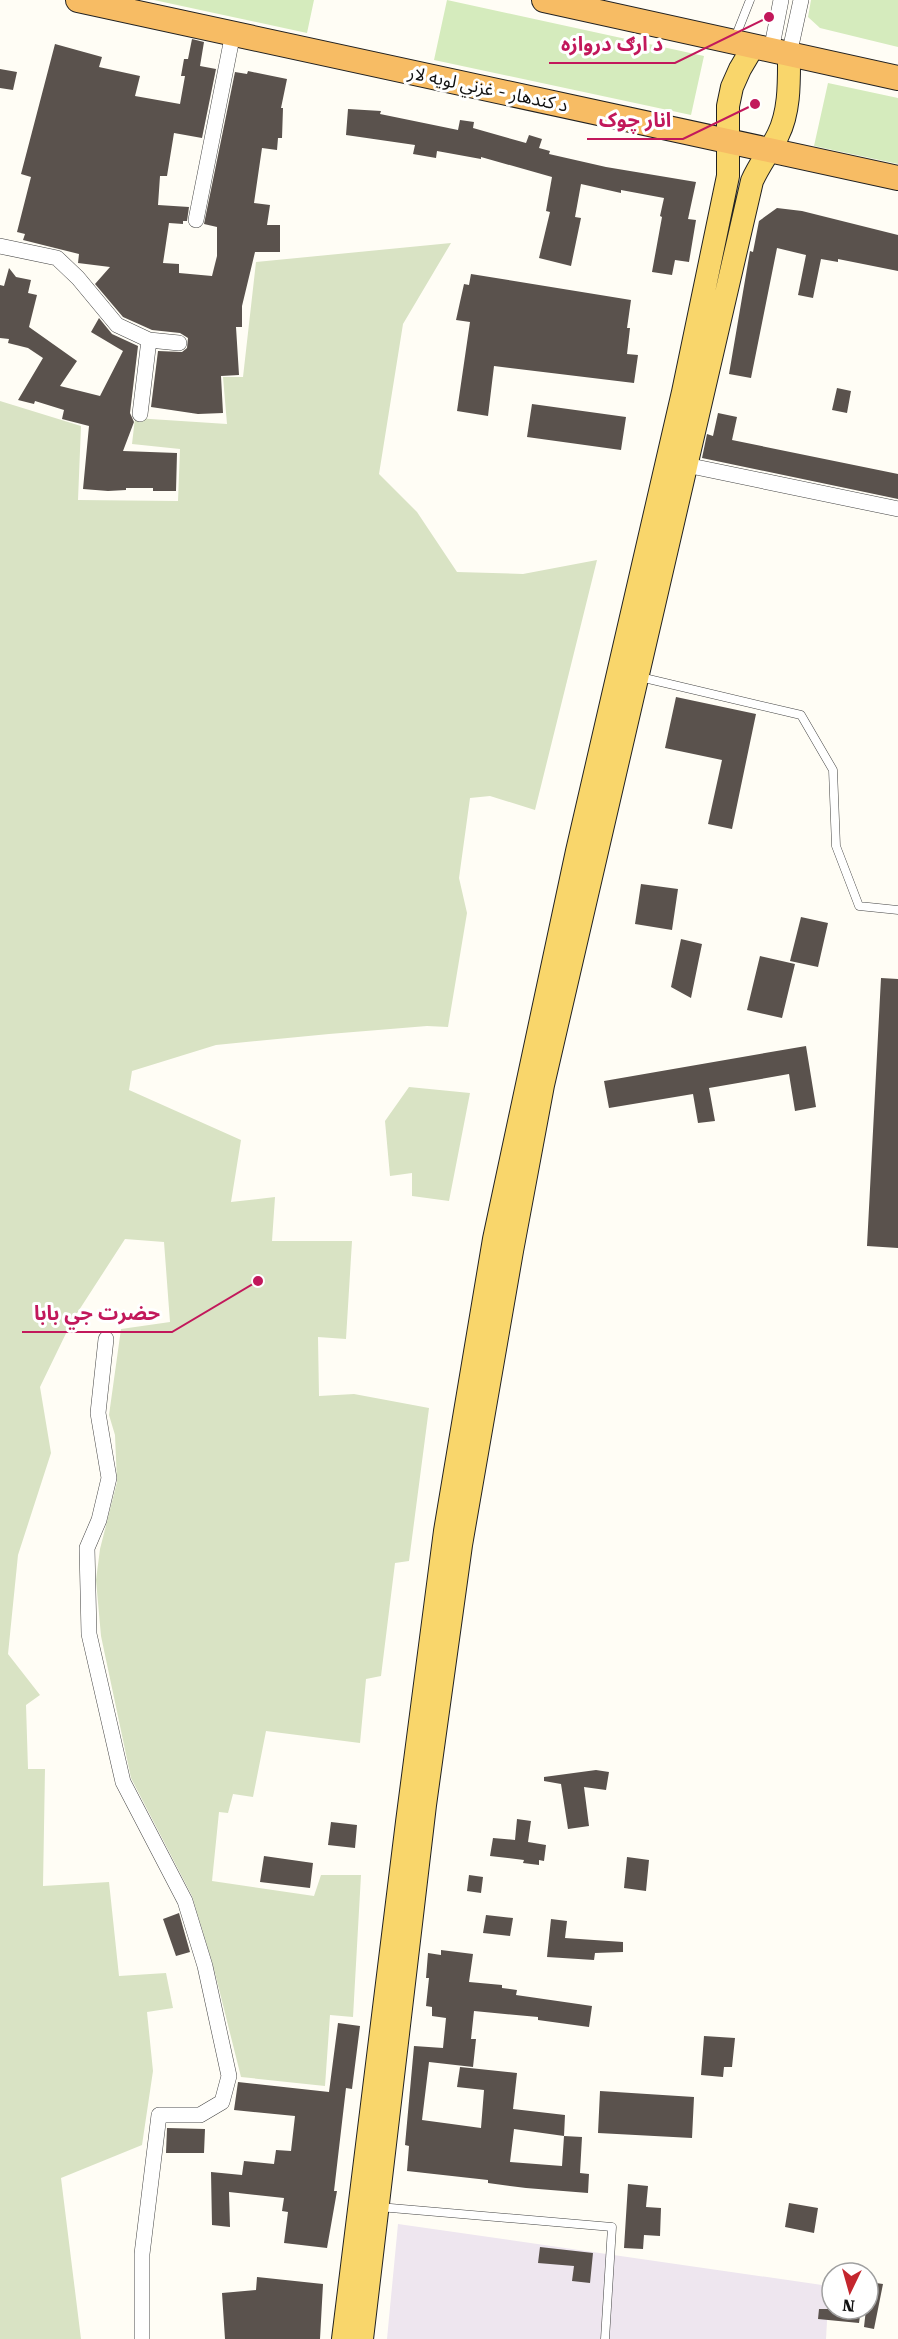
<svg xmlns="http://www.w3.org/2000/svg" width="898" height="2339" font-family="'Roboto Serif','Noto Sans Arabic',serif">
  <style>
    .industrial { fill: #eee6ef }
    .green { fill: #d5ebbd }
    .cemetery { fill: #d9e3c4 }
    .building { fill: #5a524d; fill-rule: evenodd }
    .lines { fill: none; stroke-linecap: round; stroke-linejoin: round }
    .service-casing { stroke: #444; stroke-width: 9 }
    .minor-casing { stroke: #444; stroke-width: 16 }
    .primary-casing { stroke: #222; stroke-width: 24 }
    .trunk-casing { stroke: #222; stroke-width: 26 }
    .service { stroke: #fff; stroke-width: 8 }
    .minor { stroke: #fff; stroke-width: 15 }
    .primary { stroke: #f9d66b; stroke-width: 22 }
    .trunk { stroke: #f7bc64; stroke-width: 24 }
    .labels { text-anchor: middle; stroke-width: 6; stroke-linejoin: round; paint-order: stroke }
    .street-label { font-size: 18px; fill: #111; stroke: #fff }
    .leader { fill: none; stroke: #c2185b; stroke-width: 2 }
    .callout-dot { fill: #c2185b; stroke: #fff; stroke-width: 2 }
    .callout-label { font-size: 20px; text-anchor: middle; font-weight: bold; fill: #c2185b; stroke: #fff; stroke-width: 6; stroke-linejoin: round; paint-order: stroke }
  </style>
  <rect width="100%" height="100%" fill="#fffdf5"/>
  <path class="industrial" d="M 398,2224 L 829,2286 L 826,2339 L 387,2339 Z"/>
  <path class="green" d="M 154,0 L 314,0 L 307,33 Z
    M 447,0 L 704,56 L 691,115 L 434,60 Z
    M 811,0 L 898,0 L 898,47 L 820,28 L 808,17 Z
    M 828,83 L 898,98 L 898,164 L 814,146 Z"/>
  <path class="cemetery" d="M 451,243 L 403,324 L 379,474 L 417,512 L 457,572 L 523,574 L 597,560 L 535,810 L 490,796 L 470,798 L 459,878 L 467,913 L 448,1027 L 427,1026 L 329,1034 L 216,1045 L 132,1071 L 129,1090 L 241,1140 L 231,1202 L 275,1197 L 272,1241 L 352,1241 L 346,1339 L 318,1337 L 319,1396 L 354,1394 L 429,1408 L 409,1561 L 395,1563 L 381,1676 L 366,1679 L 360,1743 L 266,1731 L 253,1797 L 233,1794 L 228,1813 L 219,1812 L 212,1881 L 314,1896 L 321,1875 L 361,1875 L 353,2017 L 330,2015 L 325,2086 L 241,2077 L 213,1965 L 192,1896 L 131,1778 L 101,1636 L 96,1580 L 100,1549 L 117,1482 L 115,1435 L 109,1415 L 121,1329 L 170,1322 L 164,1242 L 125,1239 L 72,1321 L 40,1387 L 51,1453 L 18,1555 L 8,1654 L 40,1695 L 26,1705 L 28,1769 L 45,1769 L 43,1886 L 109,1882 L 119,1976 L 166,1973 L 173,2008 L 147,2012 L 153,2071 L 142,2145 L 61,2178 L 81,2339 L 0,2339 L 0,401 L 81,426 L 78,500 L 178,501 L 180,449 L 132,444 L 135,418 L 227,424 L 223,377 L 243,377 L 256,262 Z
    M 409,1087 L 470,1093 L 449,1201 L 412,1196 L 412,1173 L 390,1176 L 385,1121 Z"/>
  <path class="building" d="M 192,39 L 204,42 L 200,66 L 216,69 L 202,138 L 174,133 L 167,176 L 160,176 L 158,205 L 189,207 L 187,221 L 183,221 L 183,224 L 169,223 L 163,263 L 179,264 L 179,273 L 212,276 L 217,256 L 217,227 L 204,224 L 235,72 L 247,74 L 248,71 L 287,79 L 281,108 L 283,108 L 282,138 L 278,138 L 277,150 L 262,148 L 254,203 L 270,205 L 267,225 L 280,225 L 280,252 L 255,252 L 242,306 L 242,327 L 236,327 L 239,375 L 221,376 L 223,413 L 198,414 L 151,407 L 158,351 L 182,352 L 187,348 L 188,338 L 180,333 L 152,330 L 123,317 L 95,284 L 110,267 L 78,263 L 79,254 L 23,240 L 25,234 L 17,232 L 31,177 L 21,174 L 55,44 L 102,57 L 99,67 L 140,76 L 135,96 L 180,104 L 185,76 L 181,76 L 184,59 L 188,59 Z
    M 0,69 L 17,72 L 13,90 L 0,88 Z
    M 348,109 L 381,111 L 380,114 L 458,130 L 460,120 L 474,122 L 473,128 L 526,143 L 529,135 L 542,139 L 539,148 L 550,151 L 549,154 L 606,167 L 696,182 L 688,219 L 696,220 L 689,262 L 675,260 L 672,275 L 652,272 L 662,217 L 660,216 L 664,198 L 621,190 L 621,193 L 581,184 L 575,217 L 581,218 L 571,266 L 539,258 L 550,212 L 546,211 L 552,177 L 481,157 L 481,159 L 437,151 L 436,158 L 413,154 L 415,145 L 346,135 Z
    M 777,208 L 802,211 L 898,235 L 898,271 L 838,259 L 838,262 L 821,259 L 813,298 L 798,295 L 806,255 L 777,248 L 751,378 L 729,374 L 750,251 L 753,252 L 759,221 Z
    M 9,268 L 16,277 L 31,280 L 28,293 L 37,295 L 29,327 L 77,361 L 60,386 L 100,396 L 123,351 L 91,332 L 99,318 L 112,334 L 138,346 L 130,413 L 134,422 L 123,451 L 177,453 L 176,491 L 153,491 L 153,488 L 126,488 L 126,490 L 108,491 L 83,489 L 89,426 L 62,419 L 64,410 L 35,401 L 34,404 L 18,400 L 43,358 L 28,348 L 8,343 L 9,339 L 0,338 L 0,285 L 4,286 Z
    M 471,274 L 631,300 L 627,328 L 630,328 L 627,354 L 638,355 L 634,383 L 494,366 L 488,416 L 457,411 L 470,322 L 456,320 L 464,284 L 469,285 Z
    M 837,388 L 851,391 L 847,413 L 832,410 Z
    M 532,404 L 626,417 L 621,450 L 527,437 Z
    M 718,413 L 737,417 L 732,440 L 898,474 L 898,499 L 702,458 L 707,434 L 713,436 Z
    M 676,697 L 756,714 L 732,829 L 708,824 L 722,760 L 665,748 Z
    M 641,884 L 678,889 L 672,930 L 635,924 Z
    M 801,917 L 828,923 L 818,967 L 790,961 Z
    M 681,939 L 702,944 L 691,998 L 671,987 Z
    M 760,956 L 795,964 L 782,1018 L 747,1010 Z
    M 881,978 L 898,979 L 898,1248 L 867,1246 Z
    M 806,1046 L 816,1107 L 795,1111 L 789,1074 L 709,1088 L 715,1121 L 698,1123 L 693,1094 L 609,1108 L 604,1081 Z
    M 596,1770 L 609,1772 L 606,1790 L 584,1787 L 589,1826 L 568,1829 L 561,1784 L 544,1781 L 544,1777 Z
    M 517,1819 L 531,1821 L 528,1842 L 546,1845 L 544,1861 L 539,1860 L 539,1865 L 523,1863 L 524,1860 L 490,1856 L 493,1838 L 515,1840 Z
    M 331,1822 L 357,1825 L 355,1848 L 328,1845 Z
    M 264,1856 L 313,1863 L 310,1888 L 260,1882 Z
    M 627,1857 L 649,1860 L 646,1891 L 624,1888 Z
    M 469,1875 L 483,1877 L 481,1893 L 467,1891 Z
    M 179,1913 L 190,1952 L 176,1956 L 163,1919 Z
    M 486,1915 L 513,1918 L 510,1936 L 483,1933 Z
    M 551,1919 L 567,1921 L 565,1938 L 623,1942 L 623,1952 L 595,1953 L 594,1960 L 547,1957 Z
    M 441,1950 L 473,1954 L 469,1982 L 502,1985 L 502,1988 L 517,1990 L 516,1995 L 592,2006 L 589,2027 L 538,2020 L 538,2017 L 474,2011 L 471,2039 L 476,2039 L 473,2067 L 429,2062 L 422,2120 L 481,2128 L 484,2090 L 457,2087 L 460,2067 L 517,2073 L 513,2109 L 565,2115 L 564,2136 L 582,2137 L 580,2173 L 589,2174 L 588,2193 L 526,2188 L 488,2183 L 488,2180 L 407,2171 L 409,2146 L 405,2145 L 414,2046 L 443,2048 L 446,2018 L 432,2016 L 432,2007 L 426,2006 L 429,1978 L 426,1978 L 428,1953 L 441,1955 ZM 514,2129 L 564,2136 L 562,2166 L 510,2162 Z
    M 338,2023 L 360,2026 L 352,2089 L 346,2088 L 334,2191 L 337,2191 L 327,2248 L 284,2243 L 288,2212 L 282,2211 L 284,2198 L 229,2192 L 230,2227 L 212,2225 L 211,2172 L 242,2175 L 244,2161 L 274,2164 L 276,2150 L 291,2151 L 295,2116 L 234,2110 L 238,2082 L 329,2092 Z
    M 704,2036 L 735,2038 L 732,2067 L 724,2067 L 723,2077 L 701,2075 Z
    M 600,2091 L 694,2097 L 692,2138 L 598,2133 Z
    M 167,2128 L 205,2129 L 204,2153 L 166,2153 Z
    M 628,2184 L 648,2186 L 646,2207 L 661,2208 L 660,2236 L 644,2235 L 643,2249 L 624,2248 Z
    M 789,2203 L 818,2208 L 814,2233 L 785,2227 Z
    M 540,2247 L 593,2253 L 590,2283 L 572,2281 L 574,2266 L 538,2263 Z
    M 257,2277 L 323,2284 L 320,2339 L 225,2339 L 222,2293 L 256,2290 Z
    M 869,2282 L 883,2284 L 874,2329 L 864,2327 L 866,2309 L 868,2309 Z
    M 819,2309 L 861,2309 L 859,2323 L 818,2319 Z"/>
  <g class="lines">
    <g class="service-casing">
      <path id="service" d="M 735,38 L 750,0
        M 640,677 L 801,715 L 833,770 L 836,846 L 859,906 L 898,910
        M 379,2207 L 612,2227 L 605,2339"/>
    </g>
    <g class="minor-casing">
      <path id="minor" d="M 771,51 L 781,0
        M 789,55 L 801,0
        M 196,220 L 233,33
        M 0,246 L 57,258 L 78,278 L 117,325 L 149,340 L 179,343
        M 140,414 L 149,340
        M 686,465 L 898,509
        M 106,1339 L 98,1413 L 109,1478 L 99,1520 L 87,1548 L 89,1634 L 123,1782 L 185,1901 L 205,1966 L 229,2076 L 222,2102 L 200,2115 L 159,2115 L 142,2254 L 142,2339"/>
    </g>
    <g class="primary-casing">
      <path id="primary" d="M 343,2339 L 407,1822 L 445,1531 L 494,1239 L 577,851 L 683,392 L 728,176 L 728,106 L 732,87 L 740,69 L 753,47
        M 362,2339 L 425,1805 L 461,1545 L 512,1251 L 543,1085 L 752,181 C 759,165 770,151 778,135 C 790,111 789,81 789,55"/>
    </g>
    <g class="trunk-casing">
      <path id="trunk" d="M 78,0 L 898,178
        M 544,0 L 898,78"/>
    </g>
    <use href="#service" class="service"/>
    <use href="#minor" class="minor"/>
    <use href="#primary" class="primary"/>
    <use href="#trunk" class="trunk"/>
  </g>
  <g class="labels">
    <g class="street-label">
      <text transform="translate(488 89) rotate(12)" y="6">د کندهار - غزني لويه لار</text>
    </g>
  </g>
  <path class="leader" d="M769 17L675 63H549M755 104L683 139H587M258 1281L172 1332H22"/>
  <g class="callout-dot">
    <circle cx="769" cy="17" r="6"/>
    <circle cx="755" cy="104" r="6"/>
    <circle cx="258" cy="1281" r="6"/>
  </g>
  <g class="callout-label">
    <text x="612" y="51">د ارګ دروازه</text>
    <text x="635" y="127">انار چوک</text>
    <text x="97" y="1320">حضرت جي بابا</text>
  </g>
  <g transform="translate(850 2291) rotate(185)"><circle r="28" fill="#ffffff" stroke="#a0a0a0" stroke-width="1.5"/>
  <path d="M0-4.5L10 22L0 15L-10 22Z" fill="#c4262e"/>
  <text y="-9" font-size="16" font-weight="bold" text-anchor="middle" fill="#111111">N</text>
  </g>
</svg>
